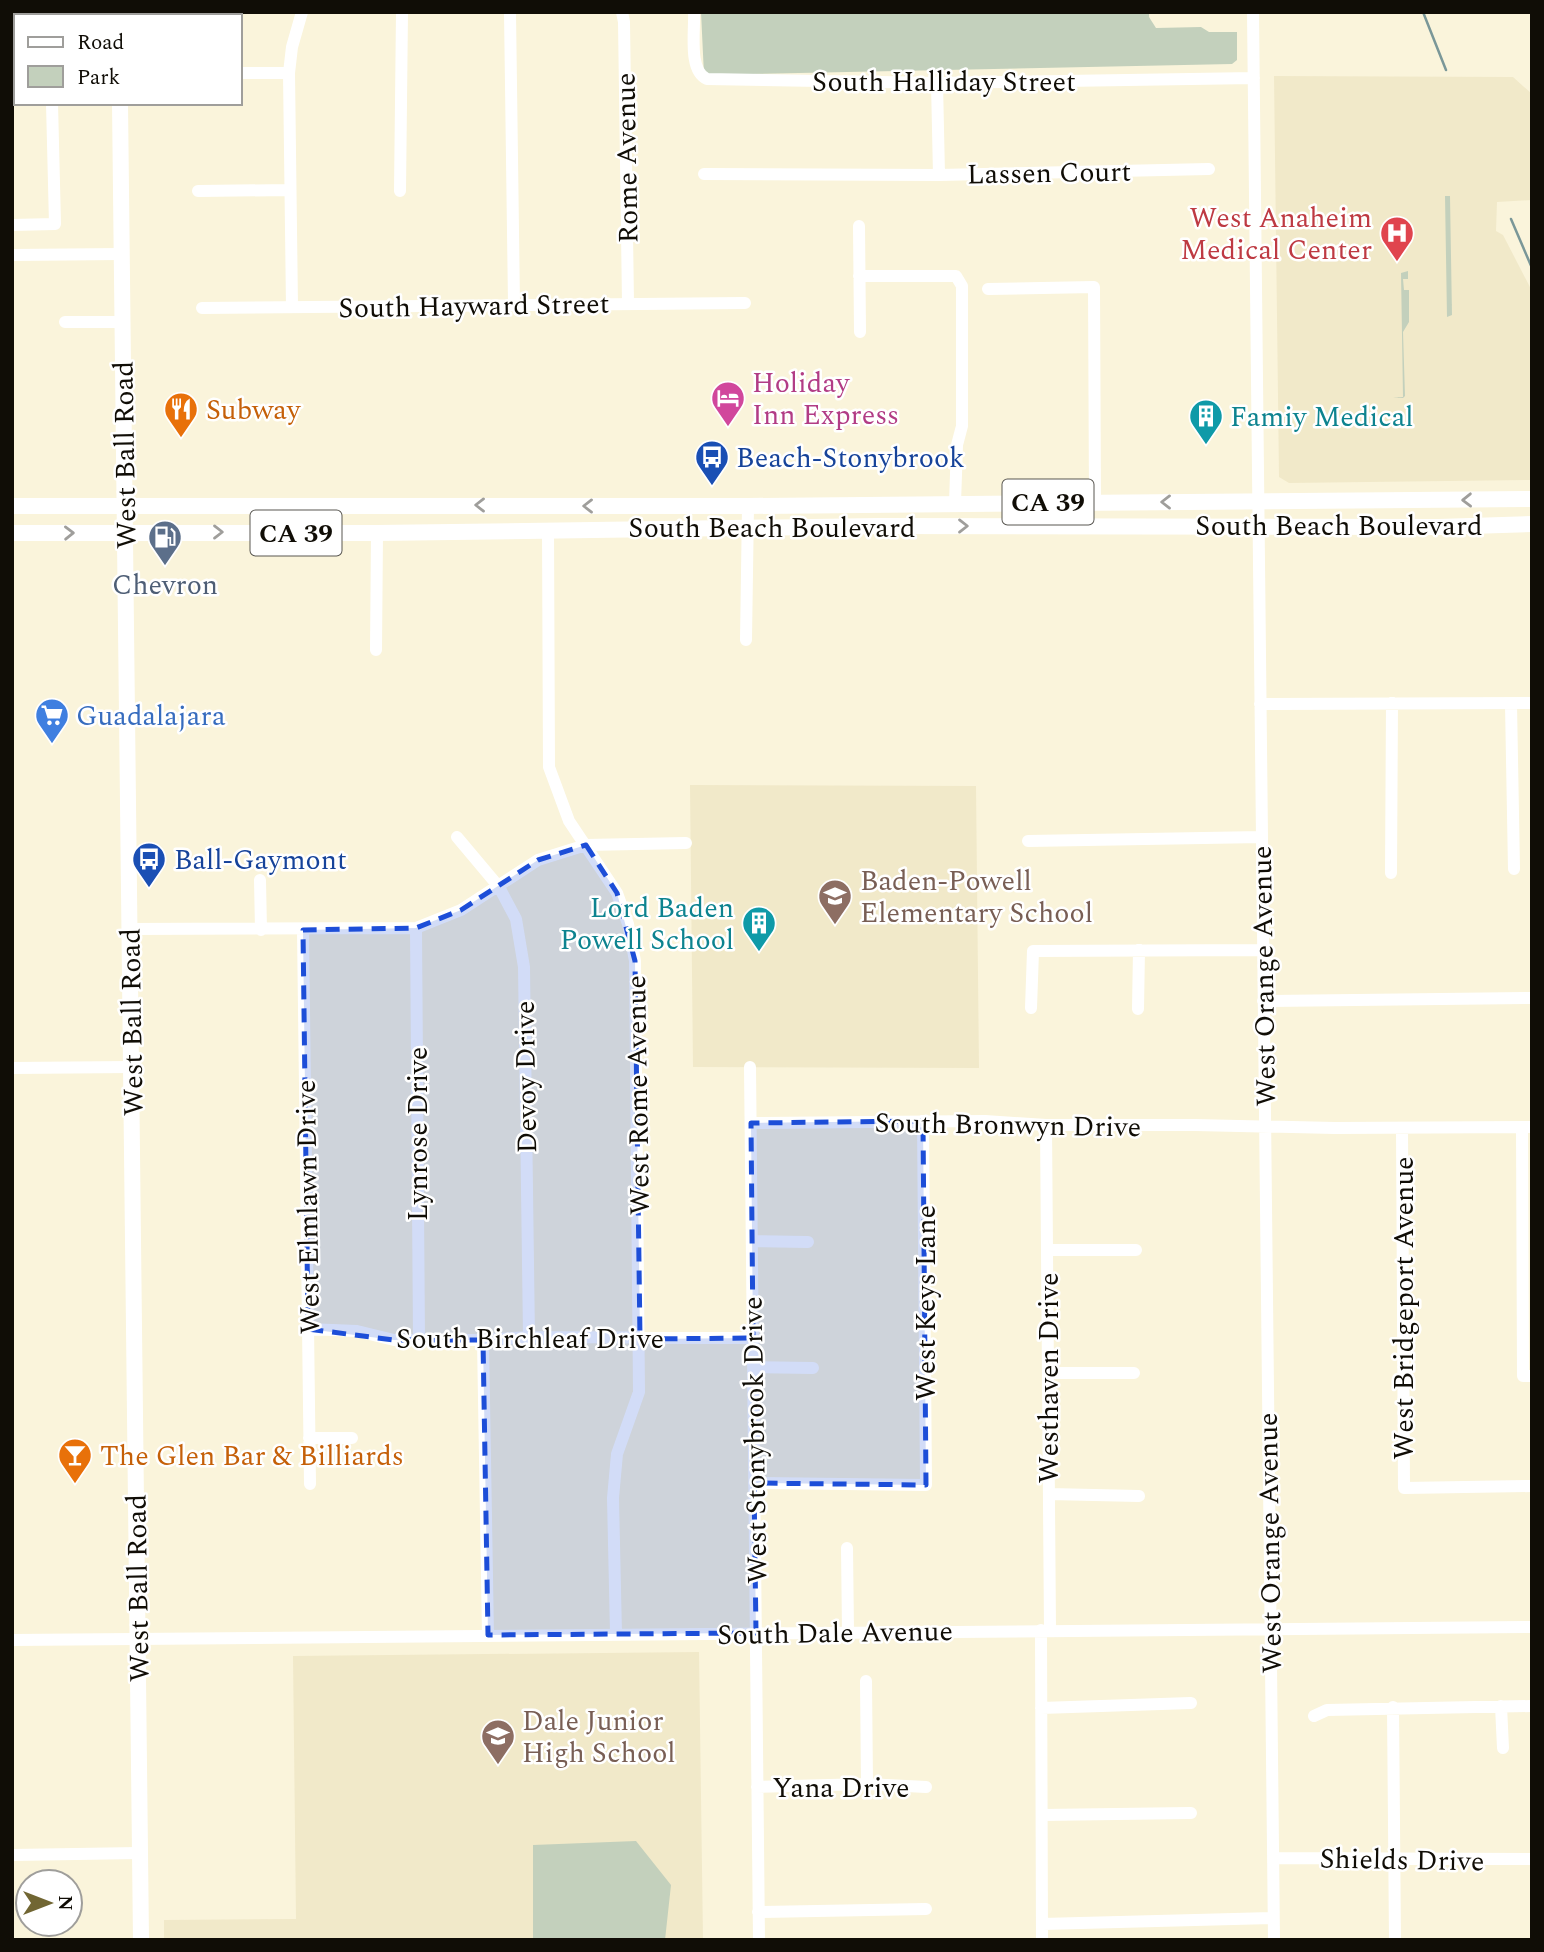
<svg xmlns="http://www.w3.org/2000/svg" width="1544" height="1952" font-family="Spectral,serif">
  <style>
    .built { fill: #f1e9c9 }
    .grass { fill: url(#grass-tufts) }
    .park { fill: #c3d0bc }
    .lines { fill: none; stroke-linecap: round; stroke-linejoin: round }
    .stream { stroke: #7a9798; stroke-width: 2.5 }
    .minor { stroke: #fff; stroke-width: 12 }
    .major { stroke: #fff; stroke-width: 16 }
    .oneway { stroke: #9f9e9b }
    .marked { fill: #1d4ed8; fill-opacity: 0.2; stroke: #1d4ed8; stroke-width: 5; stroke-dasharray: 14 9; stroke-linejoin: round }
    .labels { text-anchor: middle; stroke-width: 5; stroke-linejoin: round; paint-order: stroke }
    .shield { fill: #fff; stroke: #585651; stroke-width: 2 }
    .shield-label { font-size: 26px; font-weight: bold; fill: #100d06 }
    .street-label { font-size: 28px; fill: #100d06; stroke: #fff }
    .health-label { font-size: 28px; fill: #be3a42; stroke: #fff; text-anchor: end }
    .hotel-label { font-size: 28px; fill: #b23c85; stroke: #fff; text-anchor: start }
    .food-label { font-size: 28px; fill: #c56008; stroke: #fff; text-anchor: start }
    .culture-label { font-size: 28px; fill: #0d838f; stroke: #fff; text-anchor: start }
    .transit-label { font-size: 28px; fill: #164399; stroke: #fff; text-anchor: start }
    .service-label { font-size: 28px; fill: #4e5e75; stroke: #fff }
    .shop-label { font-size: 28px; fill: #366cbe; stroke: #fff; text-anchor: start }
    .education-label { font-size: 28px; fill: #785e54; stroke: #fff; text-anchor: start }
  </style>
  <defs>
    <pattern id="grass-tufts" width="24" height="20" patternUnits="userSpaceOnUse" patternTransform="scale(1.75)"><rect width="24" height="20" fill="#c3d0bc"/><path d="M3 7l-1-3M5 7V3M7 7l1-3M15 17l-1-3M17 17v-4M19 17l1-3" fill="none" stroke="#a6b1a0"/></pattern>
  </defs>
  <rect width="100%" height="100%" fill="#faf4db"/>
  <path class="built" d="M 1274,76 L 1513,77 L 1532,94 L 1532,200 L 1497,202 L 1496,231 L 1503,235 L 1532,291 L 1532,480 L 1289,483 L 1279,477 Z
    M 690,785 L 976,786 L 979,1068 L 693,1067 Z
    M 699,1652 L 703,1940 L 164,1940 L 164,1920 L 296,1919 L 293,1656 Z"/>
  <path class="grass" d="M 1445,196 L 1450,196 L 1452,315 L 1447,317 Z
    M 1408,271 L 1408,279 L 1403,279 L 1404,290 L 1409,290 L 1409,322 L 1403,332 L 1405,396 L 1403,398 L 1393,398 L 1403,397 L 1401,273 Z"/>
  <path class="park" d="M 701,12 L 1149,12 L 1149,17 L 1156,28 L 1201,27 L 1209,32 L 1237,32 L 1237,60 L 1232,64 L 704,75 Z
    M 636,1841 L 671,1885 L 665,1940 L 533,1940 L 533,1845 Z"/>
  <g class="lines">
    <path class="stream" d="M 1423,12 L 1446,70
      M 1511,219 L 1532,268"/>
    <path class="minor" d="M 510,12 L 514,304
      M 622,12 L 624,22 L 628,303
      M 694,12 C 695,31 688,71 707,79 L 937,83 L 1254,78
      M 1253,12 L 1274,1940
      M 52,16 L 52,12
      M 240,73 L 289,73
      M 937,83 L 939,175
      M 704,174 L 939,175 L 1209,169
      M 198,191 L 289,190
      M 400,191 L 402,12
      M 12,225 L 55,224 L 52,103
      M 859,226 L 860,332
      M 12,255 L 122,254
      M 859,276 L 956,276 L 962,286 L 962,426 L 957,445 L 955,503
      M 988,289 L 1094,287 L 1095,502
      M 292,307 L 289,73 L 292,47 L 302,12
      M 202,308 L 745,303
      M 65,322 L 123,322
      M 548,529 L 549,767 L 569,821 L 617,893 L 628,924 L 635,961 L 639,1392 L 617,1454 L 613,1498 L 616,1634
      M 746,640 L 748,506
      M 376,650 L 377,533
      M 1260,704 L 1532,703
      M 1511,704 L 1514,869
      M 457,837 L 499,887 L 516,919 L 524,967 L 529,1337
      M 1028,841 L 1262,837
      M 1391,873 L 1392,703
      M 260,880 L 261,930
      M 416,928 L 419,1340
      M 130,929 L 416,928 L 461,910 L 538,860 L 586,845 L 686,843
      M 303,930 L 310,1484
      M 1263,1001 L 1532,998
      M 1031,1008 L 1033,951 L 1263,950
      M 1138,1009 L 1139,950
      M 750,1067 L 759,1940
      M 12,1068 L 132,1067
      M 751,1123 L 985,1121 L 1046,1125 L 1195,1125 L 1335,1128 L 1532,1127
      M 1046,1125 L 1050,1630
      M 1522,1127 L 1523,1376 L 1532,1376
      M 1402,1128 L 1404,1488 L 1532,1486
      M 752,1241 L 808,1242
      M 1047,1250 L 1136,1250
      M 308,1329 L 357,1331 L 394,1340 L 483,1340 L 529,1337 L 753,1338
      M 483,1340 L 488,1635
      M 753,1367 L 813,1368
      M 1048,1373 L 1134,1373
      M 309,1438 L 352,1438
      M 754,1483 L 926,1485 L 923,1121
      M 1049,1494 L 1139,1496
      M 847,1548 L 848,1632
      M 1041,1630 L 1042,1940
      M 12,1640 L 1532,1627
      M 866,1681 L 867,1784
      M 1501,1706 L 1503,1748
      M 1393,1707 L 1395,1940
      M 1041,1708 L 1191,1703
      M 1314,1716 L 1327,1710 L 1532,1706
      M 757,1787 L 867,1784 L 926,1787
      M 1042,1815 L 1191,1813
      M 12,1855 L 140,1853
      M 1273,1858 L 1532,1859
      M 758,1912 L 926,1909
      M 1042,1924 L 1273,1918"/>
    <path class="major" d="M 118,12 L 118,16
      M 120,103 L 141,1940
      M 12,506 L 748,506 L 1532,499
      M 12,533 L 377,533 L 879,526 L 1439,527 L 1532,524"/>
  </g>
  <defs><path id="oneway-chevron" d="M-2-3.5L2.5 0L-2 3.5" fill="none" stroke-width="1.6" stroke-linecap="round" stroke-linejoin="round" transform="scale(1.75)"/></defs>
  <g class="oneway">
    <use href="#oneway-chevron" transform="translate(1467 500) rotate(179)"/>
    <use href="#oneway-chevron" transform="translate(1166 502) rotate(-180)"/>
    <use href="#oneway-chevron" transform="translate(480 505) rotate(-180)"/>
    <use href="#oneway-chevron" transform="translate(588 506) rotate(180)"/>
    <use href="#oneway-chevron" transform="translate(963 526)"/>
    <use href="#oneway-chevron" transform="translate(218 532)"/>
    <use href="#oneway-chevron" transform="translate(69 533) rotate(-1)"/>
  </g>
  <path class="marked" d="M 586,845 L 617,893 L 635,961 L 640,1339 L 753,1338 L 751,1123 L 923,1121 L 926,1485 L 754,1483 L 756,1633 L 488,1635 L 483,1340 L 394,1340 L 308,1329 L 303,930 L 416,928 L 461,910 L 538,860 Z"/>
  <defs>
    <g id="hospital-pin" transform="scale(1.75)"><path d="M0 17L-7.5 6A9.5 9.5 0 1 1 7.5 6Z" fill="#e0444e" stroke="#fff"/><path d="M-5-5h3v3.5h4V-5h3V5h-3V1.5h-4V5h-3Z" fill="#fff"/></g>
    <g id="hotel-pin" transform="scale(1.75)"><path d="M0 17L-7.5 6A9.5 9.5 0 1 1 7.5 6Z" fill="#d1479c" stroke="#fff"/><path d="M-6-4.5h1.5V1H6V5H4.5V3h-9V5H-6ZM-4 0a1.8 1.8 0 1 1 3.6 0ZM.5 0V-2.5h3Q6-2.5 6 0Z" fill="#fff"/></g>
    <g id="restaurant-pin" transform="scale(1.75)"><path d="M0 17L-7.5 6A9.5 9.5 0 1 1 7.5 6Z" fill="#e8710a" stroke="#fff"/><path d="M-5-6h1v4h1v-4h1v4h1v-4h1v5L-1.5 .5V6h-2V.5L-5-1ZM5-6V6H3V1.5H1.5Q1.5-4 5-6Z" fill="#fff"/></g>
    <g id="building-pin" transform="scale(1.75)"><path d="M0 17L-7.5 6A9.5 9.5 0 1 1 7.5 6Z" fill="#0f9aa8" stroke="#fff"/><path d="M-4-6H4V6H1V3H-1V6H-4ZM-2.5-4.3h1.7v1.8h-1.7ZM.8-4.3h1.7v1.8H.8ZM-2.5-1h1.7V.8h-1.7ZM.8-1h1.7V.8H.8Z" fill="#fff"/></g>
    <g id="bus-pin" transform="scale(1.75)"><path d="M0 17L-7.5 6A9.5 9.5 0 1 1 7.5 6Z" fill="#1a4fb4" stroke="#fff"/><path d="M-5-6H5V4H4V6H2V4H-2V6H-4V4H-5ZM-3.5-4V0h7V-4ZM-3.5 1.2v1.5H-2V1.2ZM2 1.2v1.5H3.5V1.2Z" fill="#fff"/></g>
    <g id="fuel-pin" transform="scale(1.75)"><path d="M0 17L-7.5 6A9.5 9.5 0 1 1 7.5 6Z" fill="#5c6f8a" stroke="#fff"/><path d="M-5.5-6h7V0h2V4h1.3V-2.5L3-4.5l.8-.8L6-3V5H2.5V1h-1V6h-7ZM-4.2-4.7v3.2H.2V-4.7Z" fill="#fff"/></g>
    <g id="supermarket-pin" transform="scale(1.75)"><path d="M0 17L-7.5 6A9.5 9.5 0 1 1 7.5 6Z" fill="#3f7fe0" stroke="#fff"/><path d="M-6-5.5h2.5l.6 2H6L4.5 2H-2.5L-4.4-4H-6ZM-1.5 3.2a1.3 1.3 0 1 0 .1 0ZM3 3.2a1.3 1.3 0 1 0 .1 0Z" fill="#fff"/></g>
    <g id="school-pin" transform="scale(1.75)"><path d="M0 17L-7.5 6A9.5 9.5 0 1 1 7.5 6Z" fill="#8d6e63" stroke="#fff"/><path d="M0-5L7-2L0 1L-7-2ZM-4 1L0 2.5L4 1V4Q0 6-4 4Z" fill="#fff"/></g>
    <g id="bar-pin" transform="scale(1.75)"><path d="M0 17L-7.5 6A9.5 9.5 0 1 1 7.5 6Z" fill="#e8710a" stroke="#fff"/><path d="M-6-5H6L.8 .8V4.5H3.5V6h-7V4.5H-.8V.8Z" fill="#fff"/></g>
  </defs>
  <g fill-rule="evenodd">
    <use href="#hospital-pin" x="1397" y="233"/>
    <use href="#hotel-pin" x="728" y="398"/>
    <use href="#restaurant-pin" x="181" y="409"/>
    <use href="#building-pin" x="1206" y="416"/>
    <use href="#bus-pin" x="712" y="457"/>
    <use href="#fuel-pin" x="165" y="537"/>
    <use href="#supermarket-pin" x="52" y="715"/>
    <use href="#bus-pin" x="149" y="859"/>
    <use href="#school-pin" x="835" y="896"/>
    <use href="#building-pin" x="759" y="923"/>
    <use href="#bar-pin" x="75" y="1455"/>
    <use href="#school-pin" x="498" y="1736"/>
  </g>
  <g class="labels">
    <g class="shield">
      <rect x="1002.5" y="479.5" width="91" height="45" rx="5"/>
      <rect x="250.5" y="510.5" width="91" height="45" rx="5"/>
    </g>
    <g class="shield-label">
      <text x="1048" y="511">CA 39</text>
      <text x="296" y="542">CA 39</text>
    </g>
    <g class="street-label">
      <text x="944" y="91">South Halliday Street</text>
      <text transform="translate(626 158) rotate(-91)" y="10">Rome Avenue</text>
      <text transform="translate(1049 172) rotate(-1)" y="10">Lassen Court</text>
      <text transform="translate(474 305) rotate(-1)" y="10">South Hayward Street</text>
      <text transform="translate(124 455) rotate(-91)" y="10">West Ball Road</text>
      <text x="1339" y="535">South Beach Boulevard</text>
      <text x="772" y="537">South Beach Boulevard</text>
      <text transform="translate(1263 976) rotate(-91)" y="10">West Orange Avenue</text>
      <text transform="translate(131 1022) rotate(-91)" y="10">West Ball Road</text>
      <text transform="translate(525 1077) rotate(-91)" y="10">Devoy Drive</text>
      <text transform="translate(637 1095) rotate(-91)" y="10">West Rome Avenue</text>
      <text transform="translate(1008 1124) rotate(1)" y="10">South Bronwyn Drive</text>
      <text transform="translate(417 1134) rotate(-90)" y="10">Lynrose Drive</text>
      <text transform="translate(307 1207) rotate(-91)" y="10">West Elmlawn Drive</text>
      <text transform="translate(925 1303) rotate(-90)" y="10">West Keys Lane</text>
      <text transform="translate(1403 1308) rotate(-90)" y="10">West Bridgeport Avenue</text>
      <text x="530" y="1348">South Birchleaf Drive</text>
      <text transform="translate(1048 1378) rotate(-90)" y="10">Westhaven Drive</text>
      <text transform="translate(754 1440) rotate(-91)" y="10">West Stonybrook Drive</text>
      <text transform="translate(1269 1543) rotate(-91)" y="10">West Orange Avenue</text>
      <text transform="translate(137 1588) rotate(-91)" y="10">West Ball Road</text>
      <text transform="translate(835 1632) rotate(-1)" y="10">South Dale Avenue</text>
      <text x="841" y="1797">Yana Drive</text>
      <text transform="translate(1402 1859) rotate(1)" y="10">Shields Drive</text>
    </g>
    <g class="health-label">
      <text x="1372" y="227">West Anaheim<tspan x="1372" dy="32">Medical Center</tspan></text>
    </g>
    <g class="hotel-label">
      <text x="752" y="392">Holiday<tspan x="752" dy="32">Inn Express</tspan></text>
    </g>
    <g class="food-label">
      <text x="206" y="419">Subway</text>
      <text x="100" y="1465">The Glen Bar &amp; Billiards</text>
    </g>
    <g class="culture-label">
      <text x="1230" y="426">Famiy Medical</text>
      <text x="734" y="917" text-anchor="end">Lord Baden<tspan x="734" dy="32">Powell School</tspan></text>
    </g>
    <g class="transit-label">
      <text x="736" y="467">Beach-Stonybrook</text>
      <text x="174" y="869">Ball-Gaymont</text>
    </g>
    <g class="service-label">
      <text x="165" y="594">Chevron</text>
    </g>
    <g class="shop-label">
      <text x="76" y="725">Guadalajara</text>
    </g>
    <g class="education-label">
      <text x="860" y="890">Baden-Powell<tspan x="860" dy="32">Elementary School</tspan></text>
      <text x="522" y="1730">Dale Junior<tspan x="522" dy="32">High School</tspan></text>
    </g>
  </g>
  <rect width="1544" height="1952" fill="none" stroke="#100d06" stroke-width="28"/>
  <rect x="14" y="14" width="228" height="91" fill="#ffffff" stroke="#9f9e9b" stroke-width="2"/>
  <rect x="28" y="37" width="35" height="10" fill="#ffffff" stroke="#9f9e9b" stroke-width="2"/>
  <text x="77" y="49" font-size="21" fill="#100d06">Road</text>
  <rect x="28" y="66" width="35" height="21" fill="#c3d0bc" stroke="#9f9e9b" stroke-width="2"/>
  <text x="77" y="84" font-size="21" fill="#100d06">Park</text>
  <g transform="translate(49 1903) rotate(90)"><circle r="33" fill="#ffffff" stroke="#9f9e9b" stroke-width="2"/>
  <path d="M0-5L12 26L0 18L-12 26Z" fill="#716633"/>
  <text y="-10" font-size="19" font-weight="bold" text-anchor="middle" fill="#100d06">N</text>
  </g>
</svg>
